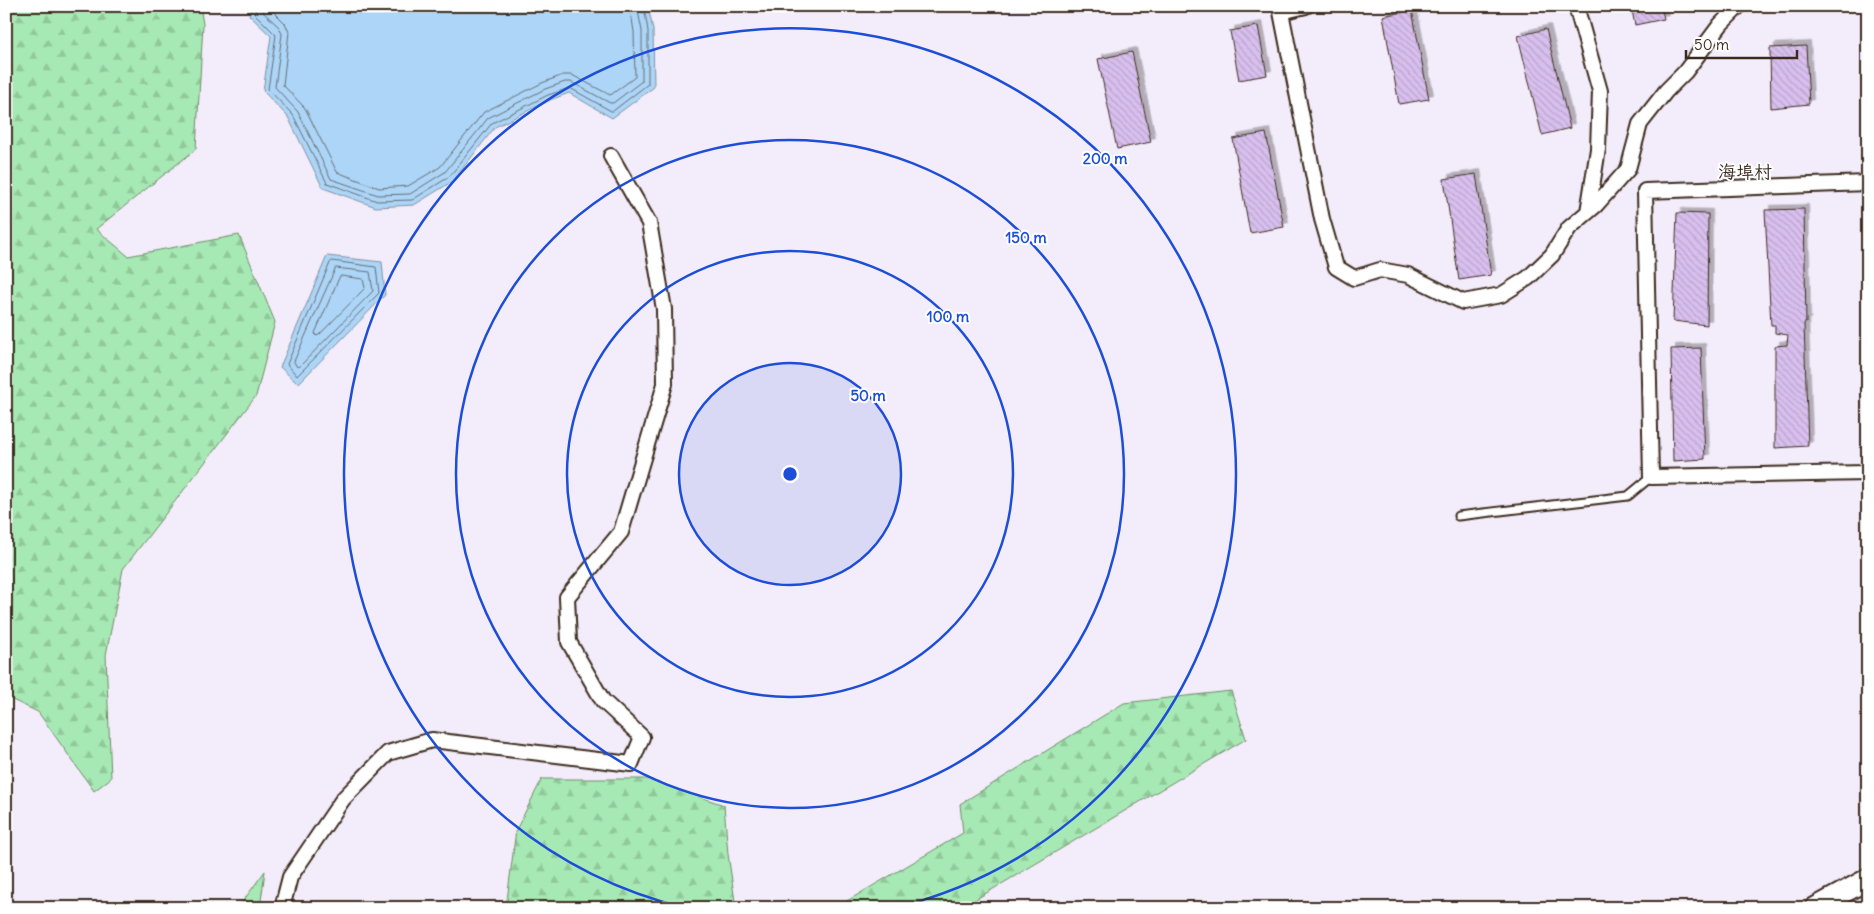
<svg xmlns="http://www.w3.org/2000/svg" width="1874" height="914" font-family="Delius,'LXGW WenKai TC',sans-serif">
  <style>
    .forest { fill: url(#forest-firs); stroke: #708a69 }
    .water { fill: #acd5f7; stroke: #7f91a0 }
    .lines { fill: none; stroke-linecap: round; stroke-linejoin: round }
    .shore { stroke: #686e75; stroke-width: 1 }
    .building { fill: url(#building-back-hatch); stroke: #3b2a1e; filter: url(#shadow) }
    .lane-casing { stroke: #3b2a1e; stroke-width: 11 }
    .street-casing { stroke: #3b2a1e; stroke-width: 18 }
    .secondary-casing { stroke: #3b2a1e; stroke-width: 24 }
    .lane { stroke: #fff; stroke-width: 7 }
    .street { stroke: #fff; stroke-width: 14 }
    .secondary { stroke: #fff; stroke-width: 20 }
    .ring { fill: none; stroke: #1d4ed8; stroke-width: 2.5 }
    .labels { text-anchor: middle; stroke-width: 4; stroke-linejoin: round; paint-order: stroke }
    .quarter-label { font-size: 18px; fill: #3b2a1e; stroke: #fff }
    .centre { fill: #1d4ed8; stroke: #fff; stroke-width: 2.5 }
    .ring-label { font-size: 15px; text-anchor: middle; font-weight: bold; fill: #1d4ed8; stroke: #fff; stroke-width: 4; stroke-linejoin: round; paint-order: stroke }
  </style>
  <defs>
    <pattern id="forest-firs" width="22" height="20" patternUnits="userSpaceOnUse" patternTransform="scale(1.25)"><rect width="22" height="20" fill="#a6e9b4"/><path d="M5 1l3.5 6h-7zM16 11l3.5 6h-7z" fill="#90c89a"/></pattern>
    <pattern id="building-back-hatch" width="6" height="6" patternUnits="userSpaceOnUse" patternTransform="scale(1.25)"><rect width="6" height="6" fill="#d8bfee"/><path d="M-1 5l2 2M0 0l6 6M5-1l2 2" fill="none" stroke="#baa4cc"/></pattern>
    <filter id="shadow"><feDropShadow dx="4.5" dy="-4.5" stdDeviation="0" flood-color="#0004"/></filter>
  </defs>
  <rect width="100%" height="100%" fill="#f3ecfa"/>
  <filter id="ink" filterUnits="userSpaceOnUse"><feTurbulence type="fractalNoise" baseFrequency=".02" numOctaves="2"/><feDisplacementMap in="SourceGraphic" scale="10" xChannelSelector="R" yChannelSelector="G"/><feConvolveMatrix kernelMatrix="1 2 1 2 8 2 1 2 1" color-interpolation-filters="sRGB"/></filter>
  <g filter="url(#ink)">
    <path class="forest" d="M 6,6 L 200,6 L 203,24 L 196,149 L 96,229 L 128,256 L 239,235 L 275,322 L 256,396 L 123,569 L 106,655 L 111,778 L 94,791 L 38,712 L 6,697 Z
      M 1231,691 L 1246,739 L 961,908 L 835,908 L 963,833 L 960,804 L 1124,703 Z
      M 542,779 L 647,779 L 724,805 L 728,854 L 736,908 L 506,908 L 516,830 Z
      M 265,871 L 260,908 L 238,908 Z"/>
    <path class="water" d="M 252,6 L 648,6 L 653,30 L 654,87 L 612,118 L 569,93 L 550,100 L 495,127 L 453,181 L 414,205 L 376,207 L 323,188 L 288,117 L 263,91 L 271,36 L 249,15 Z
      M 327,256 L 382,262 L 385,295 L 298,384 L 280,367 Z"/>
    <g class="lines">
      <path class="shore" d="M 256,6 L 255,14 L 276,35 L 268,89 L 293,115 L 327,183 L 377,201 L 412,200 L 449,177 L 492,123 L 548,95 L 570,88 L 611,111 L 613,111 L 648,84 L 648,31 L 644,6
        M 262,6 L 263,12 L 279,27 L 282,34 L 275,87 L 298,112 L 331,179 L 378,195 L 410,194 L 445,172 L 488,118 L 545,89 L 565,82 L 571,82 L 610,103 L 613,103 L 642,81 L 642,31 L 637,6
        M 270,6 L 271,9 L 285,23 L 289,32 L 283,85 L 305,108 L 337,172 L 379,188 L 408,186 L 440,167 L 484,112 L 542,83 L 563,75 L 572,75 L 610,95 L 612,94 L 635,77 L 634,32 L 630,6
        M 332,261 L 376,267 L 379,293 L 297,376 L 287,364 L 330,263 Z
        M 336,268 L 370,272 L 373,291 L 300,366 L 297,367 L 294,362 Z
        M 341,276 L 363,279 L 365,288 L 319,335 L 316,336 L 315,333 L 339,278 Z"/>
    </g>
    <path class="building" d="M 1631,6 L 1661,6 L 1664,19 L 1635,25 Z
      M 1412,10 L 1429,99 L 1399,104 L 1383,16 Z
      M 1258,26 L 1267,75 L 1239,80 L 1230,31 Z
      M 1546,29 L 1570,128 L 1542,135 L 1518,36 Z
      M 1806,46 L 1809,104 L 1771,108 L 1770,48 Z
      M 1132,52 L 1151,142 L 1117,149 L 1098,59 Z
      M 1266,133 L 1284,227 L 1250,233 L 1233,139 Z
      M 1476,174 L 1491,275 L 1459,280 L 1444,179 Z
      M 1804,209 L 1806,323 L 1804,323 L 1808,446 L 1775,448 L 1775,346 L 1787,345 L 1788,335 L 1775,333 L 1775,325 L 1771,325 L 1765,210 Z
      M 1677,213 L 1708,214 L 1707,325 L 1673,321 Z
      M 1701,348 L 1705,459 L 1673,461 L 1671,349 Z"/>
    <g class="lines">
      <g class="lane-casing">
        <path id="lane" d="M 1458,516 L 1628,496 L 1651,477"/>
      </g>
      <g class="street-casing">
        <path id="street" d="M 1306,6 L 1281,12 L 1322,219 L 1336,267 L 1354,278 L 1380,270 L 1408,275 L 1463,302 L 1501,295 L 1528,278 L 1552,255 L 1569,228 L 1595,206 L 1628,169 L 1640,124 L 1666,91 L 1685,72 L 1721,24 L 1739,6
          M 1576,6 L 1600,91 L 1598,149 L 1588,212
          M 1868,183 L 1645,191 L 1651,477 L 1868,473
          M 282,908 L 290,877 L 343,799 L 388,753 L 432,740 L 631,764 L 642,737 L 603,701 L 569,642 L 567,597 L 621,532 L 665,384 L 664,309 L 649,223 L 611,156"/>
      </g>
      <g class="secondary-casing">
        <path id="secondary" d="M 1815,908 L 1868,879"/>
      </g>
      <use href="#lane" class="lane"/>
      <use href="#street" class="street"/>
      <use href="#secondary" class="secondary"/>
    </g>
  </g>
  <circle cx="790" cy="474" r="111" fill="#1d4ed8" fill-opacity=".12"/>
  <g class="ring">
    <circle cx="790" cy="474" r="111"/>
    <circle cx="790" cy="474" r="223"/>
    <circle cx="790" cy="474" r="334"/>
    <path d="M686 908A446 446 0 1 1 894 908"/>
  </g>
  <g class="labels">
    <g class="quarter-label">
      <text x="1745" y="178">海埠村</text>
    </g>
  </g>
  <circle cx="790" cy="474" r="8" class="centre"/>
  <g class="ring-label">
    <text x="1105" y="164">200 m</text>
    <text x="1026" y="243">150 m</text>
    <text x="948" y="322">100 m</text>
    <text x="868" y="401">50 m</text>
  </g>
  <rect width="1874" height="914" fill="none" stroke="#fff" stroke-width="25"/>
  <rect x="12" y="12" width="1849" height="889" fill="none" stroke="#3b2a1e" stroke-width="2" filter="url(#ink)"/>
  <path d="M1686 50v8h111v-8" fill="none" stroke="#3b2a1e" stroke-width="2.5"/>
  <text x="1694" y="50" font-size="15" fill="#3b2a1e" stroke="#ffffff" stroke-width="4" paint-order="stroke">50 m</text>
</svg>
